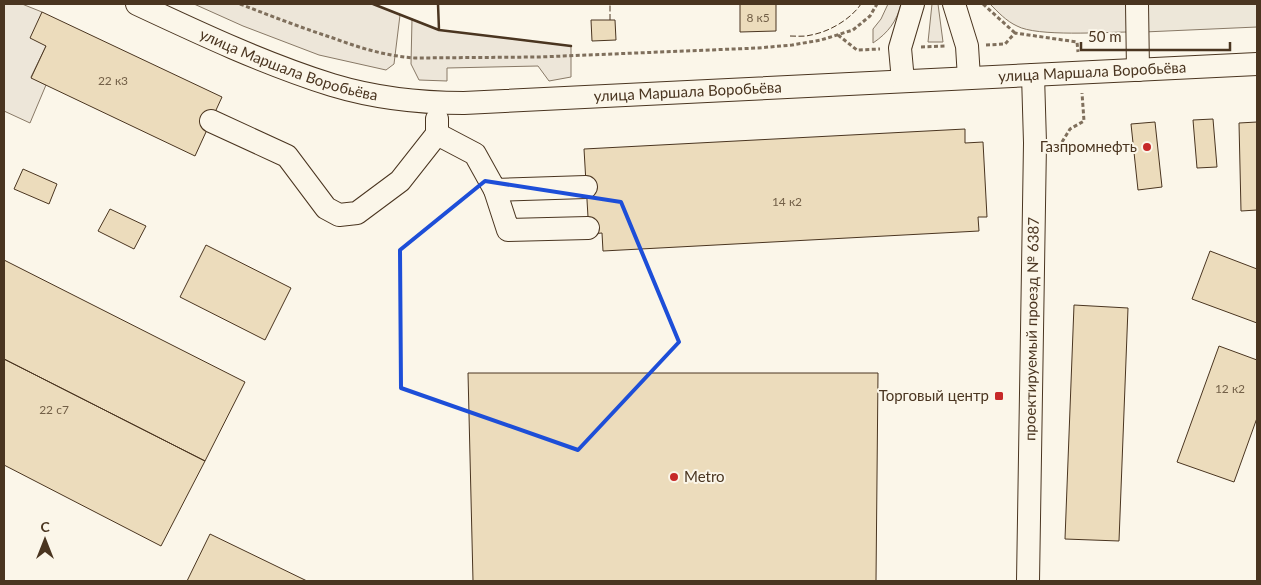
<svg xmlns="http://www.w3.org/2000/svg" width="1261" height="585" font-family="Lato,sans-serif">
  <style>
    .green { fill: #ede6d9; stroke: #887966 }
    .parking { fill: #ede7d9; stroke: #887966 }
    .building { fill: #ecdcbc; stroke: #4a3520 }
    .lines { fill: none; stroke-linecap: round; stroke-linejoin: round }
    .minor-casing { stroke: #4a3520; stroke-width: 24 }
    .path { stroke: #7f6f5c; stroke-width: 3; stroke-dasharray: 4 2.5; stroke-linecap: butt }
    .minor { stroke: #fbf6e9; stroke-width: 22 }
    .fence { stroke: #4a3520; stroke-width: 1; stroke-dasharray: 6 2.5; stroke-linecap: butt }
    .wall { stroke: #4a3520; stroke-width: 2.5 }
    .marked { fill: none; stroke: #1d4ed8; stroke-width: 4; stroke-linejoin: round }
    .poi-dot { fill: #c62828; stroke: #fbf6e9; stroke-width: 2 }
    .labels { text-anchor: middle; stroke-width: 4; stroke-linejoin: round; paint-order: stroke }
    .number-label { font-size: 12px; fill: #725f47 }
    .street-label { font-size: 15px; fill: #4a3520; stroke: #fbf6e9 }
    .poi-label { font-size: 15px; fill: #4a3520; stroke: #fbf6e9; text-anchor: end }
  </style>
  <rect width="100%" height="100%" fill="#fbf6e9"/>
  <path class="green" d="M 4,4 L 22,4 L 42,12 L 46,46 L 31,77 L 46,85 L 30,123 L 4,111 Z
    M 194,4 L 373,4 L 400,15 L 394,64 L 386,70 L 319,55 L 243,26 Z
    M 888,4 L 901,4 C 897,21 888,33 873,43 L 873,29 L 881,19 Z
    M 932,4 L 938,4 L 943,42 L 928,42 Z
    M 990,4 L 1129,4 L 1130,32 C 1105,32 1037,37 1017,26 C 1006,21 998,12 990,4 Z
    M 412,19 L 439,30 L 571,46 L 571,77 L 549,81 L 538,66 L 447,68 L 447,81 L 419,80 L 411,64 Z"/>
  <path class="parking" d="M 1144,4 L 1257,4 L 1257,27 L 1144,32 Z"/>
  <path class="building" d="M 740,4 L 776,4 L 776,31 L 740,32 Z
    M 42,12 L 222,97 L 195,156 L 31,78 L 46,46 L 30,38 Z
    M 591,20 L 615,20 L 616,40 L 592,41 Z
    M 1213,119 L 1217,167 L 1197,168 L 1193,120 Z
    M 1155,122 L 1162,187 L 1138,190 L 1131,124 Z
    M 1257,122 L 1257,210 L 1241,211 L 1239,123 Z
    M 965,129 L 965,143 L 983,142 L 987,217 L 978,217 L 979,231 L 603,251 L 602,233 L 589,234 L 584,149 Z
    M 23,169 L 57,184 L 49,204 L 14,189 Z
    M 110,209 L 146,226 L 134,249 L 98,231 Z
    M 206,245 L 291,288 L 265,340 L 180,297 Z
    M 1210,251 L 1257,269 L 1257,323 L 1192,299 Z
    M 4,260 L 245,382 L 205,461 L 4,359 Z
    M 1074,305 L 1128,308 L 1119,541 L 1065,539 Z
    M 1219,346 L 1257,360 L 1257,418 L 1234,482 L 1177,462 Z
    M 4,359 L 205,461 L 161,546 L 4,465 Z
    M 468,373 L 878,373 L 876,581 L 473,581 Z
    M 210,534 L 307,581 L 187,581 Z"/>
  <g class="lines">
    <g class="minor-casing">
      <g id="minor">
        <path id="s1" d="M 137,4 C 201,34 265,64 332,85 C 375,98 420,103 464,103 L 1257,64"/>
        <path d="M 954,4 L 967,46 L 969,78"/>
        <path d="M 1137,4 L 1138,70"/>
        <path d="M 903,81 L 900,48 L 913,4"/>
        <path d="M 437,119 L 437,134 L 475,154 L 495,190 L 586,187"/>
        <path d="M 211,121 L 287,156 L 326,208 L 339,215 L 357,213 L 400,181 L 437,134"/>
        <path d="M 495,190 L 508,230 L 588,228"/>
        <path id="s2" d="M 1028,581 L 1035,143 L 1033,75"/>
      </g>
    </g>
    <path class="path" d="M 240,4 C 271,16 302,28 333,38 C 360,48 386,56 415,58 L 539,57 L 758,48 L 792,45 L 821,40 L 853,30 L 870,16 L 877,4
      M 983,4 L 1015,33
      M 838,35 L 857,50 L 880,49
      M 986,45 L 1005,44 L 1015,33 L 1077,42 L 1078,52
      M 921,47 L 947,46
      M 1062,142 L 1070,129 L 1084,121 L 1082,93"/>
    <use href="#minor" class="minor"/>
    <path class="fence" d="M 610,20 L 610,4
      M 790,36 C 797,36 804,37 811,35 C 829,32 851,19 861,4"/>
    <path class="wall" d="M 373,4 L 439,30 L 571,46
      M 438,4 L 439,30"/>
  </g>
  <path class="marked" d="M 485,181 L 621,202 L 679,342 L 578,450 L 401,388 L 400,250 Z"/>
  <g class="poi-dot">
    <circle cx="1147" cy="147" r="5"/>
    <rect x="994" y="391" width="10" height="10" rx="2.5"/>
    <circle cx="674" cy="477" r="5"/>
  </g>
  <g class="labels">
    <g class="number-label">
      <text x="758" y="22">8 к5</text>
      <text x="113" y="85">22 к3</text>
      <text x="787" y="206">14 к2</text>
      <text x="1230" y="393">12 к2</text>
      <text x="54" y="414">22 с7</text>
    </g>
    <g class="street-label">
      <text dy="5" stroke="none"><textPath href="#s1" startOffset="164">улица Маршала Воробьёва</textPath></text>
      <text dy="5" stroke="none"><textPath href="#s1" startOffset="974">улица Маршала Воробьёва</textPath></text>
      <text dy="5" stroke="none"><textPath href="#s1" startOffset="569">улица Маршала Воробьёва</textPath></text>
      <text dy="5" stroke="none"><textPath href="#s2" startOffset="252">проектируемый проезд № 6387</textPath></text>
    </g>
    <g class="poi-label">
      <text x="1137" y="152">Газпромнефть</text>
      <text x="989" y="401">Торговый центр</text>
      <text x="684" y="482" text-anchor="start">Metro</text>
    </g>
  </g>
  <rect width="1261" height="585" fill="none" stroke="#4a3520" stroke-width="10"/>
  <g transform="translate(45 540)" stroke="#fbf6e9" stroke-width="4" paint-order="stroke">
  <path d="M0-4L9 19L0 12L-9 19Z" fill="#4a3520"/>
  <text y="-8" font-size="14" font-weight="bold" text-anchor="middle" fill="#4a3520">С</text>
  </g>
  <path d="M1081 42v8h149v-8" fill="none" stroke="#4a3520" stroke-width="2.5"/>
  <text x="1088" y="42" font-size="15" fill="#4a3520" stroke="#fbf6e9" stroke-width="4" paint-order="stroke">50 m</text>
</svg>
